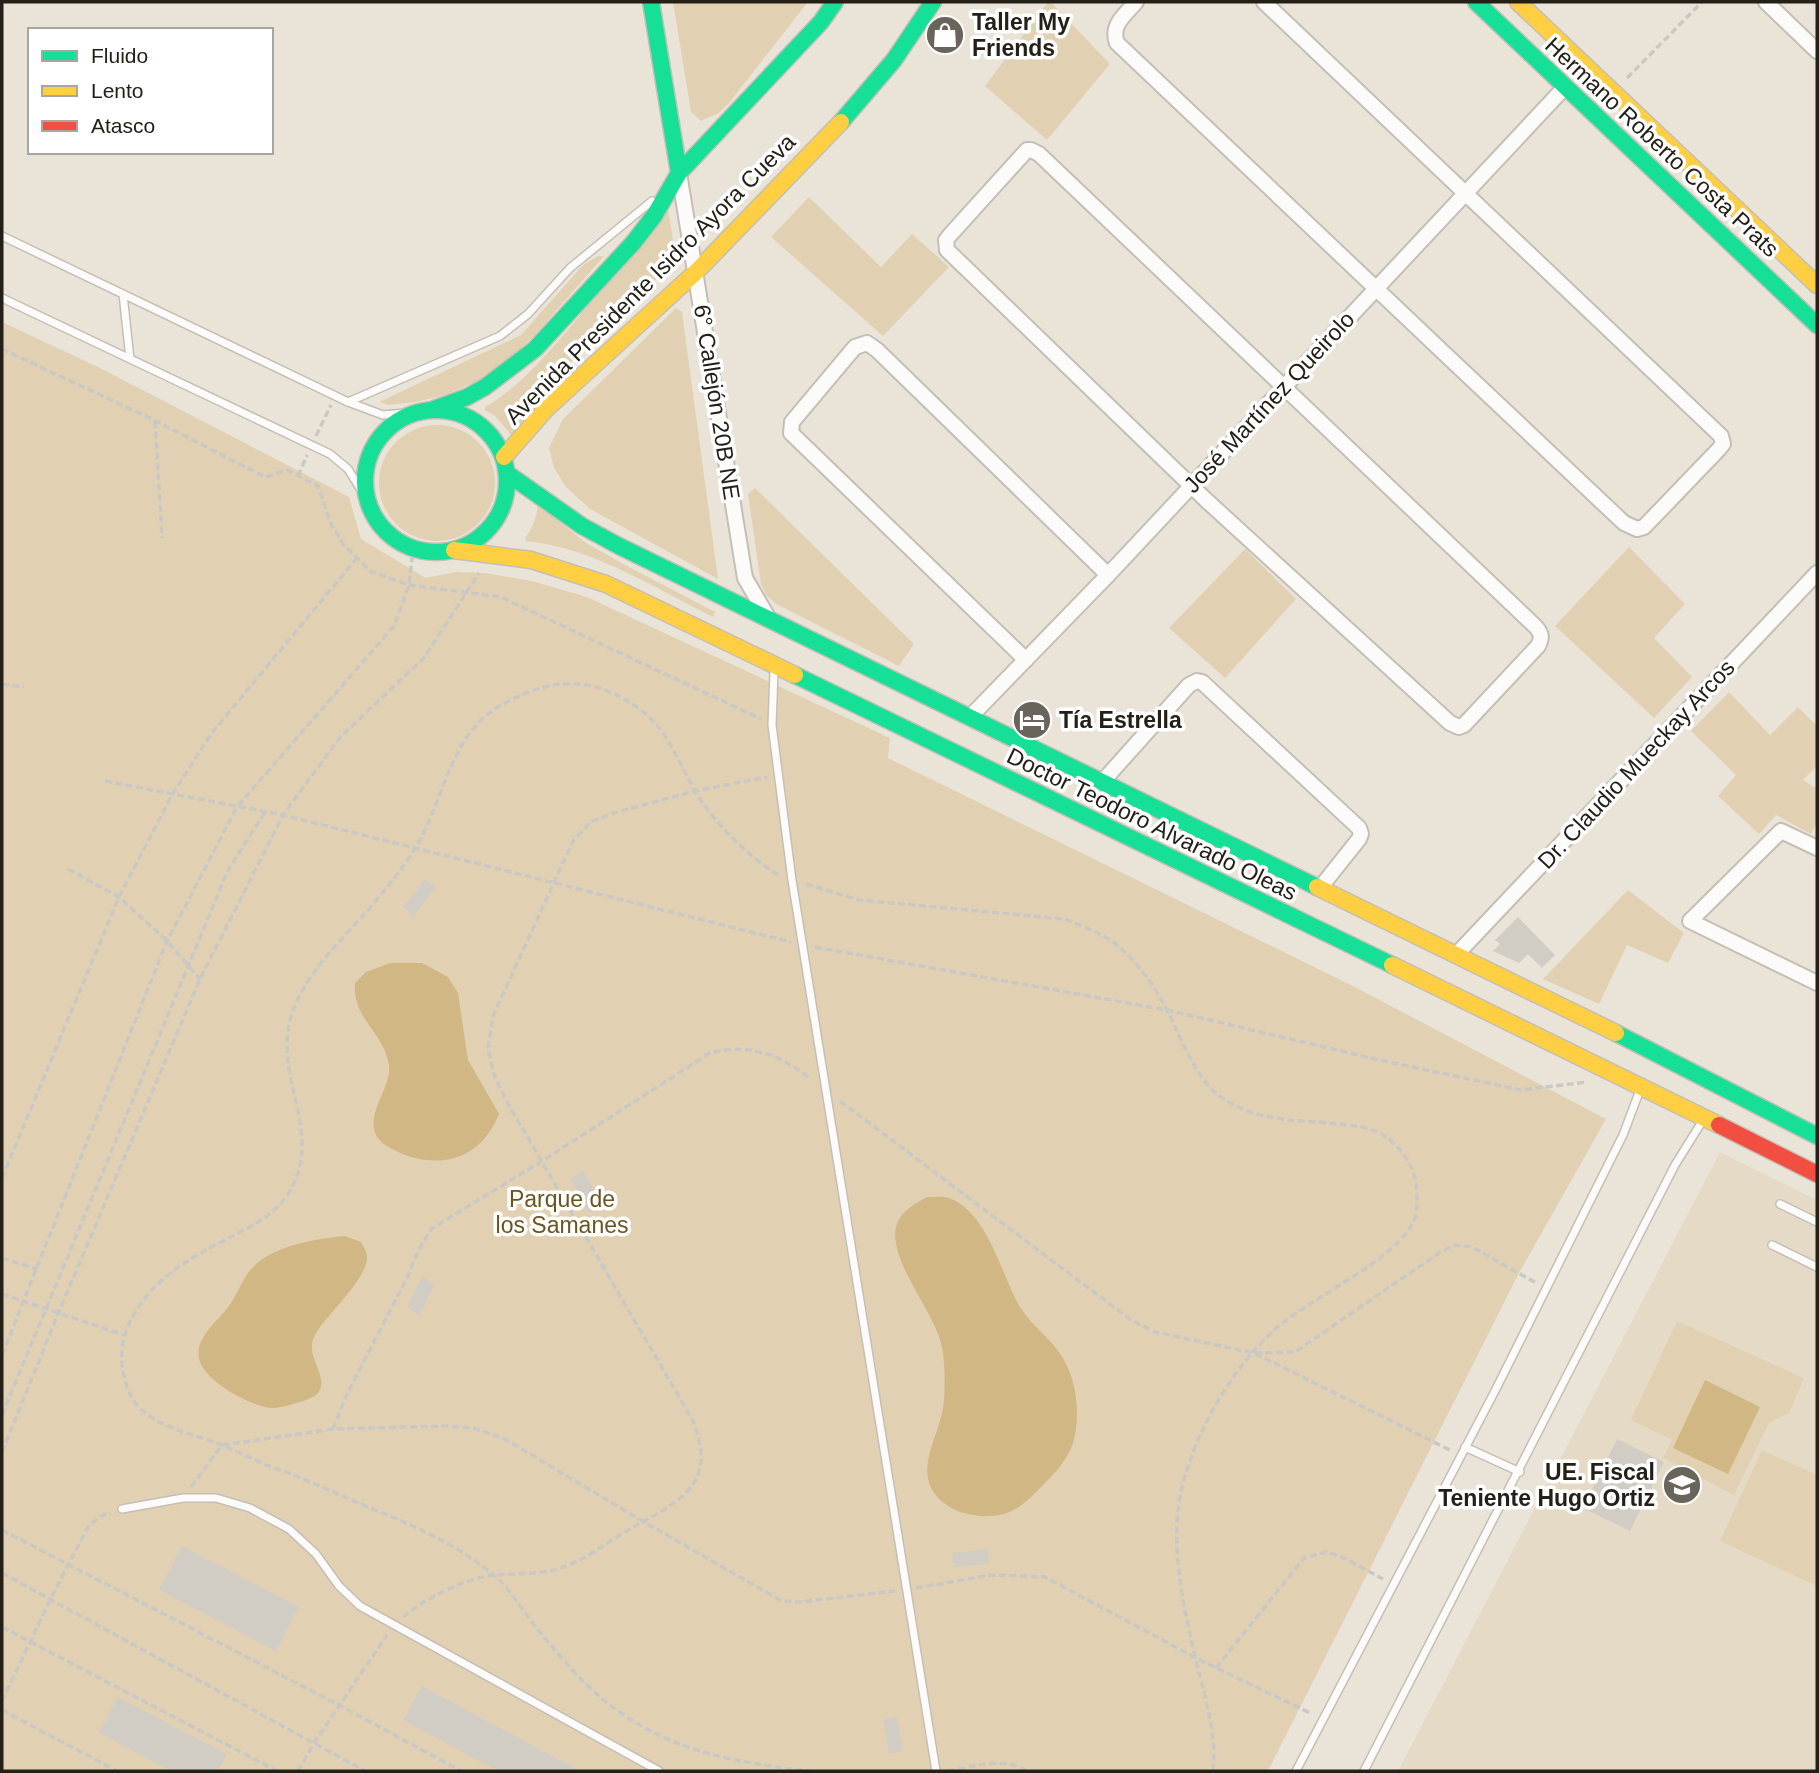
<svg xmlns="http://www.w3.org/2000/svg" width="1819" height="1773" font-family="Arial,sans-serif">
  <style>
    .built { fill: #e5dac6 }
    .green { fill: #e1d1b2 }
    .water { fill: #d1b784 }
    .building { fill: #d2cdc4 }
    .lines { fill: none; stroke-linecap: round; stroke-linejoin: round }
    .lane-casing { stroke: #c4bfb6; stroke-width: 10 }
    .street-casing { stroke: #c4bfb6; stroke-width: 18 }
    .fast-casing { stroke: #c4bfb6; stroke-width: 19 }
    .slow-casing { stroke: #c4bfb6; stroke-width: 19 }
    .jam-casing { stroke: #c4bfb6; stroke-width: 19 }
    .path { stroke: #cac8c5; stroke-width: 3.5; stroke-dasharray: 7 3.5; stroke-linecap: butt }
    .lane { stroke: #fcfbf9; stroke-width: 7 }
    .street { stroke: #fcfbf9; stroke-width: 14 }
    .fast { stroke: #16e098; stroke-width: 16 }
    .slow { stroke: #ffcf43; stroke-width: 16 }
    .jam { stroke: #f24e42; stroke-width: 16 }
    .labels { text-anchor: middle; stroke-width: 7; stroke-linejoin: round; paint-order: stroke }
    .poi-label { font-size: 23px; font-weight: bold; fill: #242018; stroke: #fff; text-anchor: start }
    .street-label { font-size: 23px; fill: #242018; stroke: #fff }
    .park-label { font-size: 23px; fill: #6c5421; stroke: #fff }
  </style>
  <rect width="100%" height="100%" fill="#eae4d8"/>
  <path class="built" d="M 1720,1152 L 1817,1200 L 1817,1771 L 1398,1771 Z"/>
  <path class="green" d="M 673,2 L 808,2 L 729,103 L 719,113 L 701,121 L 691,112 Z
    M 1048,2 L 1051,2 L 1110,64 L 1047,140 L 985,86 Z
    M 809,197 L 881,267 L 912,234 L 949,267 L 883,336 L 771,237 Z
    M 667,202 L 676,260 L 588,344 L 544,391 L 514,438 L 495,416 L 485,410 L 485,407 C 516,389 537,365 560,339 C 598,295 632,248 667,202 Z
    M 598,256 L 604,256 L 535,335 L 490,376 L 444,395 L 416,402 L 389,405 L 379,402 L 521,335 L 583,265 Z
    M 676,308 L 682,312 L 718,579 L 590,509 L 566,487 L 554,468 L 549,448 L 563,419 Z
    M 2,322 L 100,368 L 349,497 L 361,539 L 426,578 L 455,572 L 485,573 L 532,581 L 587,597 L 890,738 L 888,758 L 1353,986 L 1606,1119 L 1519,1273 L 1268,1771 L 2,1771 Z
    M379 483a58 58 0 1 1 116 0a58 58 0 1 1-116 0Z
    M 755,488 L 914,644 L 899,666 L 776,604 L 766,595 L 761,584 L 748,494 Z
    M 538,505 L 586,543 L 627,566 L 715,612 L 713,617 C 653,587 593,548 526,541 L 525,538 C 533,528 536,518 538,505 Z
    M 1629,547 L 1685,604 L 1654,638 L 1692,677 L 1654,718 L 1555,626 Z
    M 1245,549 L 1296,599 L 1225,678 L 1169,628 Z
    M 1729,692 L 1770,735 L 1798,707 L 1817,726 L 1817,766 L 1803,780 L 1817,789 L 1817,822 L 1811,834 L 1776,815 L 1759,834 L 1718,796 L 1736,775 L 1691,731 Z
    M 1628,890 L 1684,933 L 1668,963 L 1627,945 L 1599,1004 L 1543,979 Z
    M 1677,1321 L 1804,1378 L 1789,1413 L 1769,1423 L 1734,1495 L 1663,1458 L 1672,1440 L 1631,1420 Z
    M 1762,1450 L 1817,1475 L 1817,1586 L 1720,1541 Z"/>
  <path class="water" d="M 390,963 L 422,963 L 448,977 L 458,993 L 468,1060 L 499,1114 C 483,1154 449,1169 408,1156 C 398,1152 384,1147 377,1137 C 364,1114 392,1088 389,1065 C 384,1032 352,1019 355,983 L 366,972 Z
    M 927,1197 C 934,1197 943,1196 949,1198 C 988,1212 1001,1275 1020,1307 C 1031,1325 1050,1338 1061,1355 C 1077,1379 1081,1416 1073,1443 C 1069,1457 1056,1472 1046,1482 C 1033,1495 1019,1512 999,1515 C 984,1518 961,1515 948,1506 C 905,1477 942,1437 944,1400 C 945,1383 945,1363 942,1347 C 936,1313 885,1257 897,1224 C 901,1211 916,1203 927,1197 Z
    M 345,1236 L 361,1242 C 363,1246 367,1252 367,1256 C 369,1274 335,1308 324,1322 C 319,1328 312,1338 312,1345 C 310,1361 331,1383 316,1395 C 310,1400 279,1409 271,1408 C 250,1406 204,1381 199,1359 C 195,1339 215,1323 226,1310 C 235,1299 240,1285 248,1273 C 267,1246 315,1239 345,1236 Z
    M 1705,1380 L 1760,1407 L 1728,1474 L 1673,1448 Z"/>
  <path class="building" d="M 425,879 L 436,888 L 414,916 L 403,907 Z
    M 1518,917 L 1555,955 L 1542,968 L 1528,954 L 1519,963 L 1493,951 L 1500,944 L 1495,940 Z
    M 583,1171 L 602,1204 L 589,1212 L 570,1179 Z
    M 422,1277 L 435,1284 L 420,1315 L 407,1308 Z
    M 1617,1439 L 1664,1462 L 1630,1531 L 1583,1508 Z
    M 182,1546 L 299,1607 L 276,1651 L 159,1590 Z
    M 988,1549 L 989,1564 L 954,1567 L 952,1553 Z
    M 422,1686 L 580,1771 L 498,1771 L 403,1720 Z
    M 117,1697 L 227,1754 L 218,1771 L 172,1771 L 99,1733 Z
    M 897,1717 L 903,1751 L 889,1754 L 883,1719 Z"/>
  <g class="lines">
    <g class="lane-casing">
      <path id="lane" d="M 2,236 L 348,402 L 383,415 L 416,412
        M 123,294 L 130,359
        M 2,298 L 330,454 L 348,469 L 368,501
        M 348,402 L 500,336 L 528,314 L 570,268 L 652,201
        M 774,672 L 772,725 L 792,880 L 936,1771
        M 1780,1204 L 1817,1222
        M 1772,1245 L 1817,1267
        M 1465,1447 L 1520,1472
        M 122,1509 L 183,1498 L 216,1498 L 250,1508 L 289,1529 L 316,1554 L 339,1586 L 360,1606 L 659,1771
        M 1296,1771 L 1496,1389 L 1623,1135 L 1640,1090
        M 1364,1771 L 1675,1165 L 1703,1120"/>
    </g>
    <g class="street-casing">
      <path id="street" d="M 1136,2 C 1125,15 1110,25 1117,43 C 1285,204 1455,363 1624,523 L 1637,529 L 1644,527 L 1719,449 L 1723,444 L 1721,436 L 1264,2
        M 1766,2 L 1817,51
        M 1027,150 L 1031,150 L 1039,154 L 1536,627 C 1542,634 1542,638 1538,646 L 1464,725 L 1459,727 L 1450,723 L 1206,500 L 947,250 L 946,240 L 950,235 Z
        M 679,173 L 745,578 L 766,614
        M 1026,660 L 791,433 L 792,422 L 855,347 L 867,343 L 877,350 L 1108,575
        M 971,716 L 1108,575 L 1565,87
        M 1103,781 L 1189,685 L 1197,681 L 1202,682 L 1359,828 L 1361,834 L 1359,839 L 1320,888
        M 1817,848 L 1781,831 L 1690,921 L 1817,983
        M 1456,955 L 1817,573"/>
    </g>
    <g class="fast-casing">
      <path id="fast" d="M 651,2 L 679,173
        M 1476,2 L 1817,325
        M 841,122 L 894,60 L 933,2
        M 434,409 L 467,397 L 485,387 L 535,349 L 633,243 L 654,216 L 679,173 L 821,22 L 835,2
        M365 481a71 71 0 1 1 142 0a71 71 0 1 1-142 0Z
        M 508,474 L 582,526 L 619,546 L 1317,887
        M 795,675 L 1392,965
        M 1616,1033 L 1817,1136"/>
    </g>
    <g class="slow-casing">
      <path id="slow" d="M 1518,2 L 1817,285
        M 504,457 L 546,409 L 696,272 L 841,122
        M 454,550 L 531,560 L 606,584 L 795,675
        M 1317,887 L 1616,1033
        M 1392,965 L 1719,1125"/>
    </g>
    <g class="jam-casing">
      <path id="jam" d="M 1719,1125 L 1817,1174"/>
    </g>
    <path class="path" d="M 1627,78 L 1702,2
      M 2,349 L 154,420 L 265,477 L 287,470 L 318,486 L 331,524 L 343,544 L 370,571 L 409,585 L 501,597 L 761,719
      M 155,421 L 162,538
      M 316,436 L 331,405
      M 298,476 L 307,455
      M 2,684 L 24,687
      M 105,781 L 283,815 L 791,942
      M 68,869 L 119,897 L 167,941 L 200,979
      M 778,875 C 750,857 725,833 705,806 C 689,784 680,759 665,736 C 644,704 600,680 561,684 C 536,686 498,703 480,721 C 447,755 440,807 416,847 C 402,870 385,890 367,911 C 340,942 303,976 291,1017 C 273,1081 326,1134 288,1194 C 272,1218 247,1228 223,1241 C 190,1258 158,1277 137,1309 C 124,1330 118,1351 124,1376 C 127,1389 132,1402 143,1411 C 162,1428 193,1434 217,1443 C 235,1450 253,1460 272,1467 C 301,1477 328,1490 356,1502 C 403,1521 450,1540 490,1572 C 506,1584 517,1602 529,1618 C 539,1632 550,1644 561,1657 C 631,1741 707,1760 810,1771
      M 806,884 L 859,900 L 1065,919 C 1079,925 1094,930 1107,938 C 1135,956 1158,990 1172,1020 C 1182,1043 1198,1079 1217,1094 C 1252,1122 1298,1120 1340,1124 C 1355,1126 1372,1127 1385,1136 C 1400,1147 1413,1164 1416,1183 C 1417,1194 1418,1208 1415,1218 C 1400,1260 1305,1299 1270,1334 C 1229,1374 1198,1428 1183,1483 C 1168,1538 1183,1604 1195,1657 C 1204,1695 1217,1731 1213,1771
      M 815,947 L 1167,1010 L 1375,1059 L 1521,1090 L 1587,1082
      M 840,1101 L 1131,1320 L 1155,1332 L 1254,1353 L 1452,1451
      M 2,1178 L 119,897 L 172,795 L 211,734 L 356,559
      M 2,1258 L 37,1269
      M 2,1294 L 124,1335
      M 1255,1353 L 1295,1352 L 1442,1251 L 1455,1245 L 1472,1247 L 1538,1284
      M 2,1355 L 167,941 L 237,807 L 394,626 L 409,585 L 413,549
      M 2,1415 L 228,870 L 265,812
      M 333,1429 L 347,1394 L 407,1278 L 418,1251 L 431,1229 L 542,1161 L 710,1053 C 750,1043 779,1054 811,1079
      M 2,1452 L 58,1314 L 200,979 L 283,815 L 341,736 L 424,658 L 479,573
      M 191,1487 L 222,1445 L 333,1429 L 447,1426 L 473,1428 L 505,1439 L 644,1522 L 782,1601 L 800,1602 L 895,1591
      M 2,1530 L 339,1705 L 461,1771
      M 2,1573 L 365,1771
      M 916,1588 L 991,1575 L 1045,1577 L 1196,1658 L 1312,1714
      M 403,1617 C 426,1598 465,1578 495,1575 C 516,1573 537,1575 558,1569 C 584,1561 606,1543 628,1530 C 677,1503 721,1485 692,1419 L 507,1102 L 494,1075 L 488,1049 L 493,1016 L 573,841 L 591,822 L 610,814 L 695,791 L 767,777
      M 2,1627 L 277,1771
      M 1216,1668 L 1304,1558 L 1326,1552 L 1342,1557 L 1383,1579
      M 2,1701 L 50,1600 L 88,1527 L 100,1516 L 111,1513
      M 2,1710 L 117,1771
      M 298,1771 L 314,1743 L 387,1635
      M 948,1771 C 973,1767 1004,1756 1027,1771"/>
    <use href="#lane" class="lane"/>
    <use href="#street" class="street"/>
    <use href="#fast" class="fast"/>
    <use href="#slow" class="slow"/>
    <use href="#jam" class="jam"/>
  </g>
  <defs>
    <g id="shop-disc" transform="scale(2.0125)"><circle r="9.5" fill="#69655b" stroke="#fff"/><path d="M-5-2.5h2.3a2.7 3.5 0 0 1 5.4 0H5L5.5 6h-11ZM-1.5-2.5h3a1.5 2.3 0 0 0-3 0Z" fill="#fff"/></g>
    <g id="hotel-disc" transform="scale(2.0125)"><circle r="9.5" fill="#69655b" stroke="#fff"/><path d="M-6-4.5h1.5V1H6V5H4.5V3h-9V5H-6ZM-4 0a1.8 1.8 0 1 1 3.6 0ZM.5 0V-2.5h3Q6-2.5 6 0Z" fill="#fff"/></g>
    <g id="school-disc" transform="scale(2.0125)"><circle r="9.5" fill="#69655b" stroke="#fff"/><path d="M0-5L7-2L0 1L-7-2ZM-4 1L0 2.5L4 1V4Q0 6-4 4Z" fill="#fff"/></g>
  </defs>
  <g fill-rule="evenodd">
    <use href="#shop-disc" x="945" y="35"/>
    <use href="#hotel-disc" x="1032" y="720"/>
    <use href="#school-disc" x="1682" y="1485"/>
  </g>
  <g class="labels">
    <g class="poi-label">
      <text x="972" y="30">Taller My<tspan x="972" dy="26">Friends</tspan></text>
      <text x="1059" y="728">Tía Estrella</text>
      <text x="1655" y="1480" text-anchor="end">UE. Fiscal<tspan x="1655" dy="26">Teniente Hugo Ortiz</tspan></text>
    </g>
    <g class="street-label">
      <text transform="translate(1662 147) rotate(43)" y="8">Hermano Roberto Costa Prats</text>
      <text transform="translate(650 279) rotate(-45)" y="8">Avenida Presidente Isidro Ayora Cueva</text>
      <text transform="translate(717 402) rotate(81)" y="8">6° Callejón 20B NE</text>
      <text transform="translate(1269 402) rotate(-47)" y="8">José Martínez Queirolo</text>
      <text transform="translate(1636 764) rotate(-47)" y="8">Dr. Claudio Mueckay Arcos</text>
      <text transform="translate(1152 824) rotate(26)" y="8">Doctor Teodoro Alvarado Oleas</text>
    </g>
    <g class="park-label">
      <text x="562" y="1207">Parque de<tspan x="562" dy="26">los Samanes</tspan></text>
    </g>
  </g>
  <rect width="1819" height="1773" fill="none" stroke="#242018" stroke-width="7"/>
  <rect x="28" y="28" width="245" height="126" fill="#ffffff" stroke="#a7a6a3" stroke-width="2"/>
  <rect x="42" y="51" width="35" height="10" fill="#16e098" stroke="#a7a6a3" stroke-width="2"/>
  <text x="91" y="63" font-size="21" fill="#242018">Fluido</text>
  <rect x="42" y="86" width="35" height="10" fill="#ffcf43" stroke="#a7a6a3" stroke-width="2"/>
  <text x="91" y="98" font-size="21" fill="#242018">Lento</text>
  <rect x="42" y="121" width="35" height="10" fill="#f24e42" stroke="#a7a6a3" stroke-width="2"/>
  <text x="91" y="133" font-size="21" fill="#242018">Atasco</text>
</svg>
